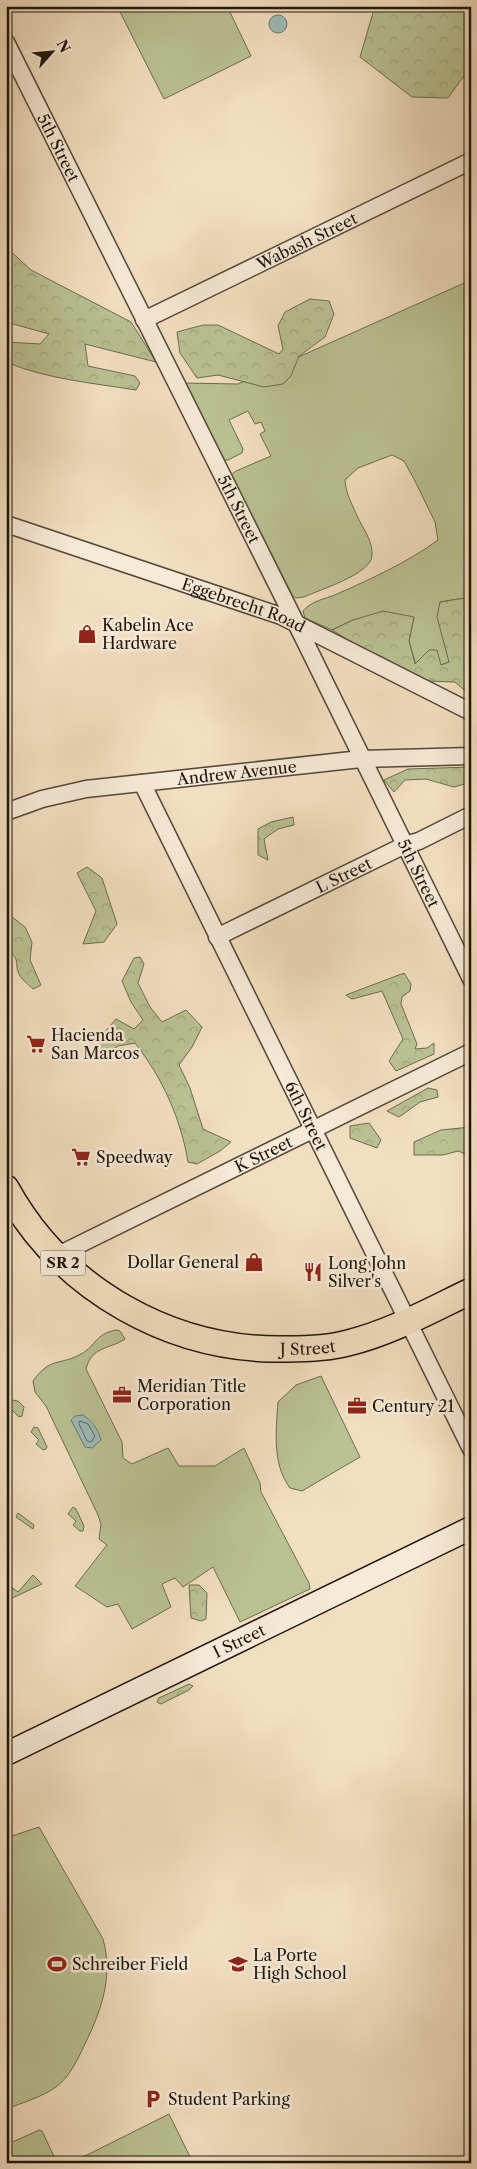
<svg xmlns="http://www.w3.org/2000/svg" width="477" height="2169" font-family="'Libre Caslon Text',serif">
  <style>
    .green { fill: #bac293; stroke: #6c6c4e }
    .forest { fill: url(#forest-crowns); stroke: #6c6c4e }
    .water { fill: #9dbbb9; stroke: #6a7973 }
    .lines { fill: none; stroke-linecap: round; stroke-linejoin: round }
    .shore { stroke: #5e6862; stroke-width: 1 }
    .street-casing { stroke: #534838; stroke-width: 19 }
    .secondary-casing { stroke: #1e160a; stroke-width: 25 }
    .primary-casing { stroke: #1e160a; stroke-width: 28 }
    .street { stroke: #f7ead7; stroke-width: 16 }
    .secondary { stroke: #f7ead7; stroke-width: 22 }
    .primary { stroke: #f2dfc1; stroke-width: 25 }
    .labels { text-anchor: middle; stroke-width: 5; stroke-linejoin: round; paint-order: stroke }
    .shield { fill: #f7ead7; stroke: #5f5648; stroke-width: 1 }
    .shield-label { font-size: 15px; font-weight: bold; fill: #1e160a }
    .street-label { font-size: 16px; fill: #1e160a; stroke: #f7ead7 }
    .poi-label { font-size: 16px; fill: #1e160a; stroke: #f7ead7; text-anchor: start }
  </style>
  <defs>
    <pattern id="forest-crowns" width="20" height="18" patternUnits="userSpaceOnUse" patternTransform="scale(1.25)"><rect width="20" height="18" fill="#bac293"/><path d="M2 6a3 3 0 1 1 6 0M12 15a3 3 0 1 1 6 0" fill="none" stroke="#9fa67d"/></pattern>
  </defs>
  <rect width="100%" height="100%" fill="#f2dfc1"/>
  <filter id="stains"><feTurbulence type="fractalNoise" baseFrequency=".004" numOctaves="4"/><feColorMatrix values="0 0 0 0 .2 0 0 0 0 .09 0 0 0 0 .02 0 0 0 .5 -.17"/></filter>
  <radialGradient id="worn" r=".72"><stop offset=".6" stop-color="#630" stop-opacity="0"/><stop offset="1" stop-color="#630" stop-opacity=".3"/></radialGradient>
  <path class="green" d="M 126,6 L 227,6 L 251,56 L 164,99 L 119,10 Z
    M 471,280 L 471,597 L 440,602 L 449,662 L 441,665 L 416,665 L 409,641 L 414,618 L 353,620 L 332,630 L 305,618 L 303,611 C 311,601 325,599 337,594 C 371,579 408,562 438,540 L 435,522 L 415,481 L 404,461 L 392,455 L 358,468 L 345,480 C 346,495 353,506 359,520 C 365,531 373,543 372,556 C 371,574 319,590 304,597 L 296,598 L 292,595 L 230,476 L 236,471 L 271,456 L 260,434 L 265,431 L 261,422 L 255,424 L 248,411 L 229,420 L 243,449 L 242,453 L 228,460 L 222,460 L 181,383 L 238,384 Z
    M 116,1330 L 120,1331 L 125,1339 C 108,1350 92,1346 86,1369 L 122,1442 L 123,1458 L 132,1464 L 168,1448 L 179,1466 L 215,1466 L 244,1448 L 260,1483 L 261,1492 L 309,1583 L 310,1589 L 240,1622 L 213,1567 L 183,1587 L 175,1578 L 162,1584 L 171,1607 L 132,1629 L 118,1604 L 107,1607 L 75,1586 L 107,1545 L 99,1539 L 101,1524 L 98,1515 L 46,1406 L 35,1392 L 33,1381 C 51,1356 60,1366 81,1354 C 97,1345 95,1334 116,1330 Z
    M 321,1376 L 360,1457 L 302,1491 L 290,1488 C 272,1464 276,1431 278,1402 L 296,1385 Z
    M 12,1400 L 18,1401 L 24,1407 L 22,1416 L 19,1417 L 9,1407 L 6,1409 L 6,1403 Z
    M 34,1427 L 38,1428 L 47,1447 L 46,1449 L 43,1450 L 36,1444 L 39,1440 L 31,1432 Z
    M 73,1507 L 76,1509 L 84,1526 L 83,1531 L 80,1531 L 73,1525 L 76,1521 L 68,1514 Z
    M 18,1513 L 34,1525 L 33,1529 L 16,1517 Z
    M 33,1575 L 42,1584 L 6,1601 L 7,1587 L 10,1586 L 18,1592 Z
    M 39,1827 L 103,1939 C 114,1979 100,2014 82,2050 C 76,2063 68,2078 56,2087 C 42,2097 22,2103 6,2109 L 6,1838 Z
    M 169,2114 L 193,2163 L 79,2163 L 77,2160 Z
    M 39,2130 L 42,2131 L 57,2163 L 6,2163 L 6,2145 Z"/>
  <path class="forest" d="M 375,6 L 470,6 L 471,66 L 448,98 L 412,97 L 360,57 Z
    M 6,247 L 31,270 L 131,322 L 156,362 L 85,344 L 88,366 L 135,376 L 140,383 L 136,390 C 93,383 46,379 6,362 L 6,342 L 40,344 L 49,334 L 6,322 Z
    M 310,299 L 329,301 L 334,314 L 325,337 L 299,356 L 291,376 L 283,384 L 264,387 L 218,375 L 197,378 L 180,353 L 177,332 L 203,325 L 218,325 L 279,354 L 283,349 L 278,326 L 285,312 Z
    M 471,597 L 471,696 L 455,682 L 427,681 L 377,658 L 332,630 L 353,620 L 383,611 L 414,617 L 409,641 L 415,664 L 429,650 L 437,650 L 441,665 L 449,662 L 437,617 L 440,602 Z
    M 471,767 L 471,782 L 454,787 L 426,779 L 405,780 L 394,792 L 384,780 L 408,769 Z
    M 293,817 L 294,825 L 278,829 L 264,839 L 268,860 L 258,855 L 258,829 L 271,822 Z
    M 87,867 L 102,878 L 117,924 L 104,942 L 83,944 L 96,911 L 77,873 Z
    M 7,913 L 25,927 L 32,942 L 30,960 L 41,985 L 33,989 C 29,985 21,979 19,974 C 14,964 21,956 6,952 Z
    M 140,957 L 144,964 L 138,983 L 150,1007 L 162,1022 L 186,1010 L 202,1027 L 192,1047 L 179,1065 L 190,1088 L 203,1129 L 231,1142 L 220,1151 L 197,1164 L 188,1162 C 181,1119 162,1077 135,1043 L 118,1046 L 110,1051 L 96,1049 L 104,1033 L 116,1019 L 134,1029 L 143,1020 L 131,1002 L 122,981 L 134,958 Z
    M 404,973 L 411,984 L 410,991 L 402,997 L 401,1004 L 417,1044 L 415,1049 L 427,1048 L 434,1043 L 434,1054 L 396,1071 L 389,1061 L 403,1039 L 382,991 L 352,999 L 346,995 Z
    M 428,1088 L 437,1090 L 438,1097 L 420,1102 L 399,1117 L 387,1111 Z
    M 369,1123 L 381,1140 L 377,1148 L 350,1138 L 350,1126 Z
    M 471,1127 L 471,1156 L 458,1151 L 443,1155 L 414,1155 L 414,1142 L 441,1130 Z
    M 189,1585 L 199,1585 L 207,1593 L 206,1619 L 201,1621 L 191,1618 Z
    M 189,1684 L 193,1686 L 189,1690 L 161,1704 L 157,1702 L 159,1698 Z"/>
  <path class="water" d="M269 24a9 9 0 1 1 18 0a9 9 0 1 1-18 0Z
    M 83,1415 C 92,1421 98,1429 101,1440 L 92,1448 L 85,1447 L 71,1420 L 75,1416 Z"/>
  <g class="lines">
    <path class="shore" d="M 80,1421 L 88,1424 L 95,1436 L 91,1442 L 87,1441 L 79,1424 Z"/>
    <g class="street-casing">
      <g id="street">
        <path id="s1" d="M 6,42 L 289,609 L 471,979"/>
        <path id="s2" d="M 144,320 L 471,161"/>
        <path id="s3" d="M 6,524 L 281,616 L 471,712"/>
        <path id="s4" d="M 142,783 L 471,1449"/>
        <path id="s5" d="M 6,812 L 42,799 L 86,789 L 361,759 L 471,756"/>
        <path id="s6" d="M 217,937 L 405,845 L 419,841 L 471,815"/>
        <path id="s7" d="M 56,1256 L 471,1052"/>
      </g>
    </g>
    <g class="secondary-casing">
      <g id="secondary">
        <path id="s8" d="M 6,1754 L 471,1528"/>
      </g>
    </g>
    <g class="primary-casing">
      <g id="primary">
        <path id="s9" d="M 6,1188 C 62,1290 172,1352 288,1349 C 308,1349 329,1348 348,1343 C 392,1332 431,1310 471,1291"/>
      </g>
    </g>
    <use href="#street" class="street"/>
    <use href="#secondary" class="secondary"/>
    <use href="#primary" class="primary"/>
  </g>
  <defs>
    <g id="shop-bare" transform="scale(1.5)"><path d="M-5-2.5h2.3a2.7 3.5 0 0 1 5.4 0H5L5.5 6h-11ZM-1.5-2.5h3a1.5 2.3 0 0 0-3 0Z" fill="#8f2418" stroke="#f7ead7" stroke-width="2.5" paint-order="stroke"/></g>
    <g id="supermarket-bare" transform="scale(1.5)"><path d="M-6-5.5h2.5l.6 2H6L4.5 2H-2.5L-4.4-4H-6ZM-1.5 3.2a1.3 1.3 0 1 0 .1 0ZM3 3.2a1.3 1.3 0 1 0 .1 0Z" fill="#8f2418" stroke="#f7ead7" stroke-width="2.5" paint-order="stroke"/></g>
    <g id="restaurant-bare" transform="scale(1.5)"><path d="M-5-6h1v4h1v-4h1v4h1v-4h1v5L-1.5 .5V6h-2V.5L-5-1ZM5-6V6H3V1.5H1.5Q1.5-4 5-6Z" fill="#8f2418" stroke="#f7ead7" stroke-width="2.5" paint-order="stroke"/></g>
    <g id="office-bare" transform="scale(1.5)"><path d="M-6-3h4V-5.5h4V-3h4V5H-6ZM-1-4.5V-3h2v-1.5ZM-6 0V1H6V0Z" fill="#8f2418" stroke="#f7ead7" stroke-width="2.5" paint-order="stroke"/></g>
    <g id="stadium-bare" transform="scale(1.5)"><path d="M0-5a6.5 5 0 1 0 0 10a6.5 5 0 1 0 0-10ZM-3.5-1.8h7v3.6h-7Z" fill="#8f2418" stroke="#f7ead7" stroke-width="2.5" paint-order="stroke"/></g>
    <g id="school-bare" transform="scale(1.5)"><path d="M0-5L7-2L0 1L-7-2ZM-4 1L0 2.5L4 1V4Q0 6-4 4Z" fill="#8f2418" stroke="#f7ead7" stroke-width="2.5" paint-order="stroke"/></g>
    <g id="parking-bare" transform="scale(1.5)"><path d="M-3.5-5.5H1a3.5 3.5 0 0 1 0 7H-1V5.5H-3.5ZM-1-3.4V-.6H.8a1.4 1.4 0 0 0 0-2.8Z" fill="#8f2418" stroke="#f7ead7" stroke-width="2.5" paint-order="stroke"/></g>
  </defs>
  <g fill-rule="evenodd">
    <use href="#shop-bare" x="87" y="634"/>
    <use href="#supermarket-bare" x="36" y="1044"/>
    <use href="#supermarket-bare" x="81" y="1157"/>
    <use href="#shop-bare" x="254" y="1262"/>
    <use href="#restaurant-bare" x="313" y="1272"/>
    <use href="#office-bare" x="122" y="1395"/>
    <use href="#office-bare" x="357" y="1406"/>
    <use href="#stadium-bare" x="57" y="1964"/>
    <use href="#school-bare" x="238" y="1964"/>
    <use href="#parking-bare" x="153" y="2099"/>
  </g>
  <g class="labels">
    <rect class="shield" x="40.5" y="1250.5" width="45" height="25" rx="4"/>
    <g class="shield-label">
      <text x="63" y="1268">SR 2</text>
    </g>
    <g class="street-label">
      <text dy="6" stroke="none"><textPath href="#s1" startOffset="118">5th Street</textPath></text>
      <text dy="6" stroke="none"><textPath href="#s2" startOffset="181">Wabash Street</textPath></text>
      <text dy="6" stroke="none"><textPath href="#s1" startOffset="522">5th Street</textPath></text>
      <text dy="6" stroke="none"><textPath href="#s3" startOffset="251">Eggebrecht Road</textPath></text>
      <text dy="6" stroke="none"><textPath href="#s5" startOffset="235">Andrew Avenue</textPath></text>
      <text dy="6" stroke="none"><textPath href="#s1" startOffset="928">5th Street</textPath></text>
      <text dy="6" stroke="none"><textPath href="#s6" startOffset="141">L Street</textPath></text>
      <text dy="6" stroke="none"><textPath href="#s4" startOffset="371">6th Street</textPath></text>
      <text dy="6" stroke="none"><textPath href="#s7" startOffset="231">K Street</textPath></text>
      <text dy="6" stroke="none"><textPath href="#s9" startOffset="361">J Street</textPath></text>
      <text dy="6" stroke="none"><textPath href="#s8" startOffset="259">I Street</textPath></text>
    </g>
    <g class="poi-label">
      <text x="102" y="631">Kabelin Ace<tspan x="102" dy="18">Hardware</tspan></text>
      <text x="51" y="1041">Hacienda<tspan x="51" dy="18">San Marcos</tspan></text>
      <text x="96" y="1163">Speedway</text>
      <text x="239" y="1268" text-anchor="end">Dollar General</text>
      <text x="328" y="1269">Long John<tspan x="328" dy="18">Silver's</tspan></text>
      <text x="137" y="1392">Meridian Title<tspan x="137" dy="18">Corporation</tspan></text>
      <text x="372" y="1412">Century 21</text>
      <text x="253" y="1961">La Porte<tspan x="253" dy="18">High School</tspan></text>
      <text x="72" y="1970">Schreiber Field</text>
      <text x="168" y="2105">Student Parking</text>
    </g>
  </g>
  <rect width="477" height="2169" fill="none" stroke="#f2dfc1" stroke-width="25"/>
  <rect x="8" y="8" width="462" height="2154" fill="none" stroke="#1e160a" stroke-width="2.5"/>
  <rect x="12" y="12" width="452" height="2144" fill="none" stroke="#1e160a"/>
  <g transform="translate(52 52) rotate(63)" stroke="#f7ead7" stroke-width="4" paint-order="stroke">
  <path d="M0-4L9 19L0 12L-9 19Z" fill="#1e160a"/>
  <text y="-8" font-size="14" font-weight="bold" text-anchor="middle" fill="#1e160a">N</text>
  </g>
  <rect width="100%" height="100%" filter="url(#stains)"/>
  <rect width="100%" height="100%" fill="url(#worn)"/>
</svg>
